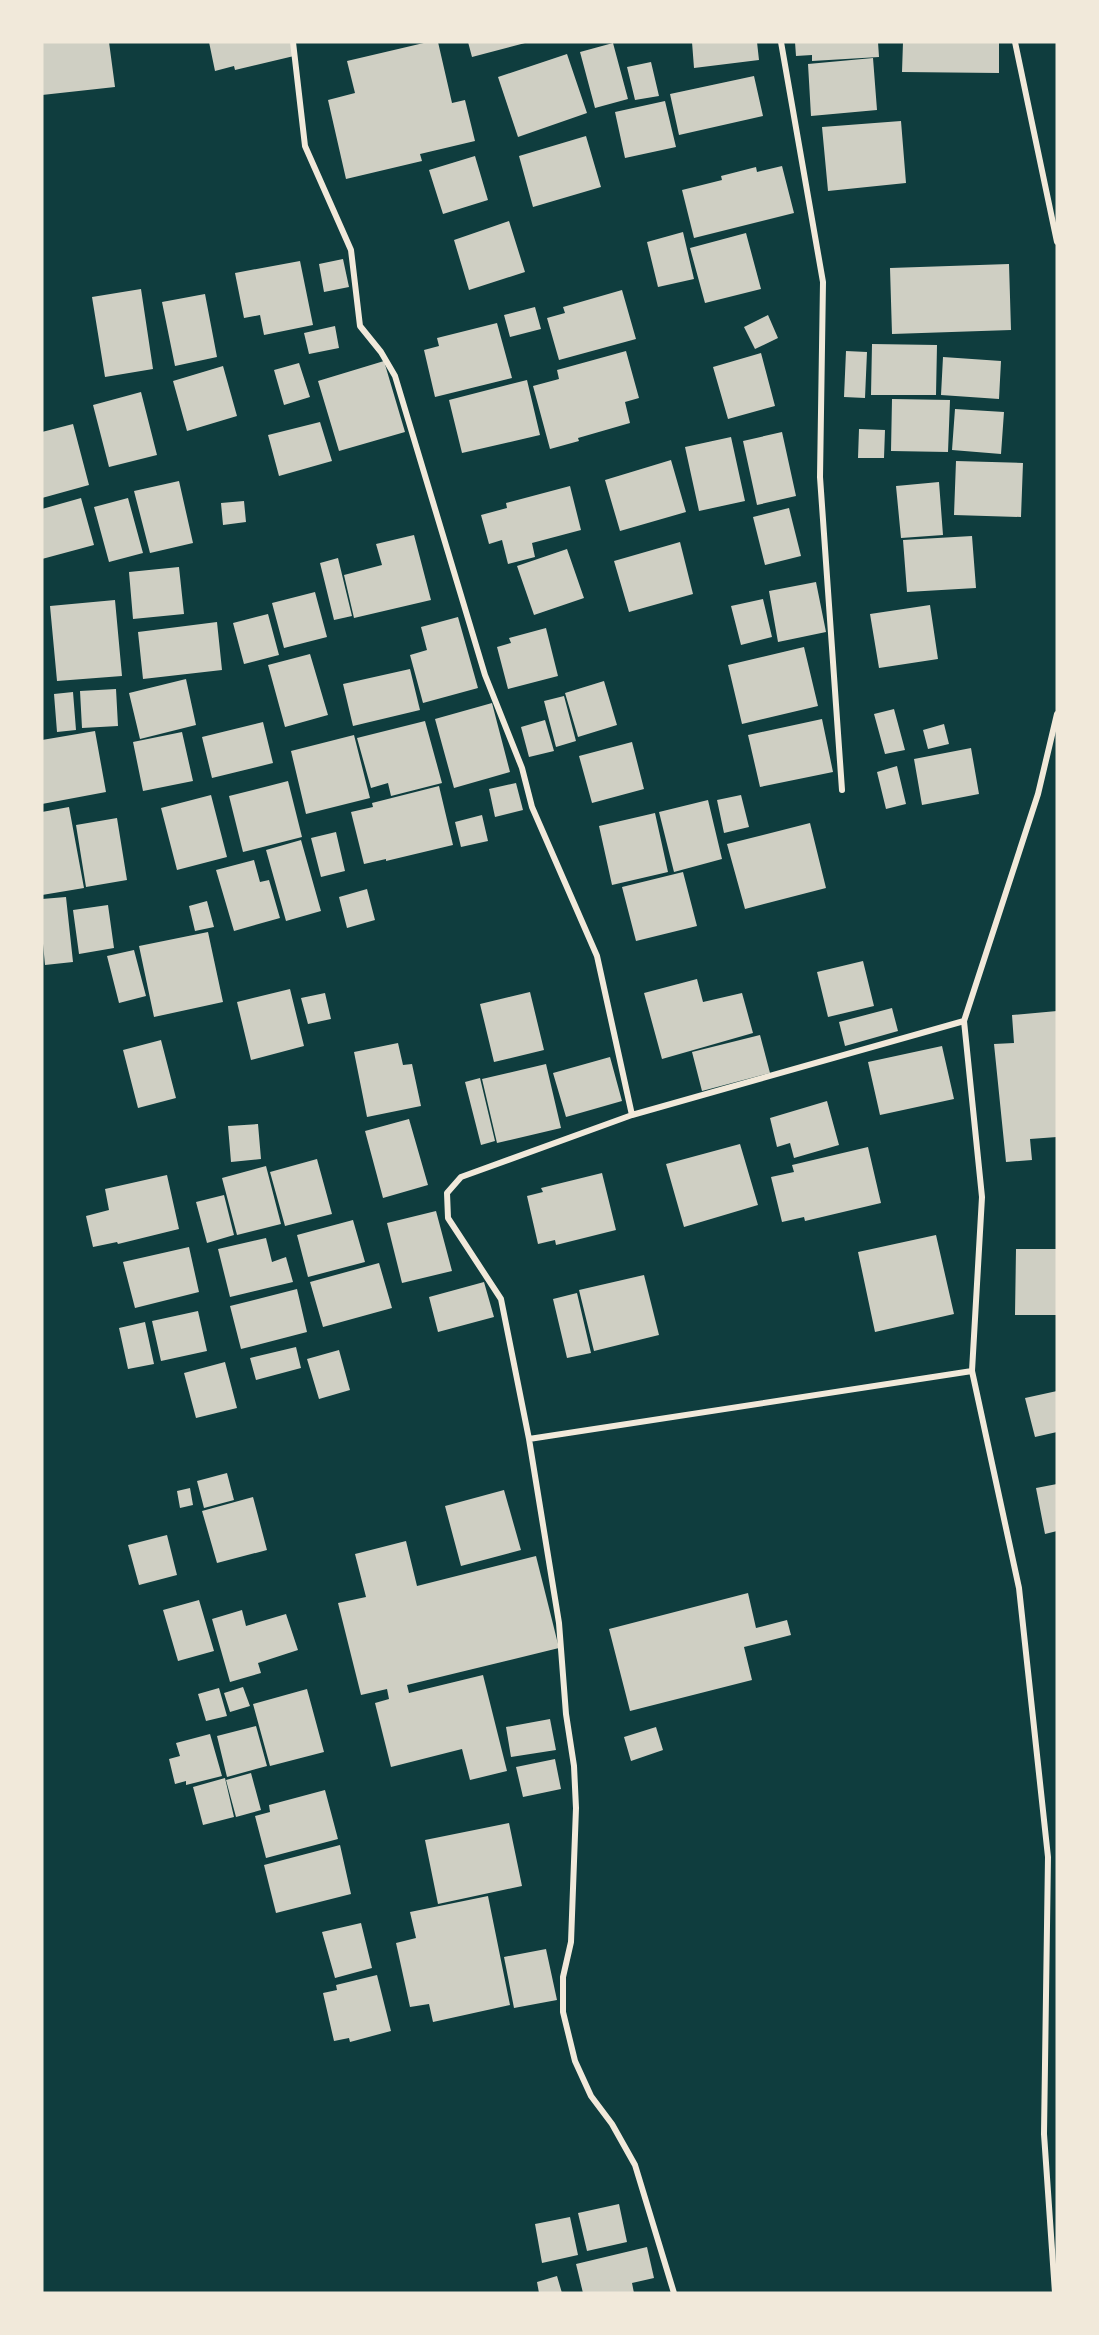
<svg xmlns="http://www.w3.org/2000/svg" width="1099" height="2335" font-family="'Nunito Sans',sans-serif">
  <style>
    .building { fill: #cfcfc3 }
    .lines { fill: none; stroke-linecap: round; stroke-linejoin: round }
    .minor { stroke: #f1e9da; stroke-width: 6 }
  </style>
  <rect width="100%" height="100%" fill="#0f3d3e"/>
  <path class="building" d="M 42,42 L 109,42 L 115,87 L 42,95 Z
    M 209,42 L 291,42 L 294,56 L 235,70 L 234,66 L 215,71 Z
    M 428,42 L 438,42 L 452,103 L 465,100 L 475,141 L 420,154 L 422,161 L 346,179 L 328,100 L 355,93 L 347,61 Z
    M 468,42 L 525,42 L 525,43 L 472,57 Z
    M 692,42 L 757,42 L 759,60 L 694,68 Z
    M 795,42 L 878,42 L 879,57 L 812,61 L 812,55 L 796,56 Z
    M 903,42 L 999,42 L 999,73 L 902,72 Z
    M 613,43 L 628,99 L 595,108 L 580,52 Z
    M 567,54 L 587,113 L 518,137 L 498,77 Z
    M 873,58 L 877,110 L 811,116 L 808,64 Z
    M 651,62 L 659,96 L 635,100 L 627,67 Z
    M 754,76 L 763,116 L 679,135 L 670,94 Z
    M 665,101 L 676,147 L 625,158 L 615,112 Z
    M 901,121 L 906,183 L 828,191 L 822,127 Z
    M 586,136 L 601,187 L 533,207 L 519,156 Z
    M 475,156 L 488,200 L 443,214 L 429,170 Z
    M 782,166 L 794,213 L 694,238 L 682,190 L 722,180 L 721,176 L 756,167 L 757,172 Z
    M 509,221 L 525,272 L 469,290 L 454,240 Z
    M 683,232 L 694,279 L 658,287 L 647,242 Z
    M 746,233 L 761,289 L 705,303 L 690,248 Z
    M 343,259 L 349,287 L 324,292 L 319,264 Z
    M 300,261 L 313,325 L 264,335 L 260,315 L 244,318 L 235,273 Z
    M 1009,264 L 1011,330 L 892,334 L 890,268 Z
    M 141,289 L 153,369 L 105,377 L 92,297 Z
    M 622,290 L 636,339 L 559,360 L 547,318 L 565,313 L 563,307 Z
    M 205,294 L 217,357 L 175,366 L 162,302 Z
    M 535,307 L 541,329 L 510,337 L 504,315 Z
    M 768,315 L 778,338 L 755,349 L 744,327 Z
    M 497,323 L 512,378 L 435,397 L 424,350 L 439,346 L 437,338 Z
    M 335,326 L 339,348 L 309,354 L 304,333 Z
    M 872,344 L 937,345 L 936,395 L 871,395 Z
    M 626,351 L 639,398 L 625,402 L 630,423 L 578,438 L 579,441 L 550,449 L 533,386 L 559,379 L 557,370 Z
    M 846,351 L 867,352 L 865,398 L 844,397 Z
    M 761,353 L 775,406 L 728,419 L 713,367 Z
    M 943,357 L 1001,361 L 999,399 L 941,395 Z
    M 384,361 L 405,432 L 339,451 L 318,381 Z
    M 299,363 L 310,397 L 284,405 L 274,370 Z
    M 223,366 L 237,416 L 187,431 L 173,381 Z
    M 527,380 L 540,435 L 462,453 L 449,400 Z
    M 141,392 L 157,455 L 109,467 L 93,405 Z
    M 892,399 L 950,400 L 948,452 L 891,451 Z
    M 955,409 L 1004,412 L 1001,454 L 952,450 Z
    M 320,422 L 332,461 L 279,476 L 268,435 Z
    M 73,424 L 89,485 L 42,498 L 42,432 Z
    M 859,429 L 885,430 L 884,458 L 858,458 Z
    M 782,432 L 796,496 L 757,505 L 743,441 Z
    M 731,437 L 745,501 L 699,511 L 685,447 Z
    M 671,460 L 686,512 L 620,531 L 605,480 Z
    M 956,461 L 1023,463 L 1021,517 L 954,515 Z
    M 179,481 L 193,543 L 150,553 L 134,491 Z
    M 939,482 L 943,535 L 901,538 L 896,486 Z
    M 570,486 L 581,530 L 532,543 L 535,557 L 508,564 L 502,540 L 489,544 L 481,515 L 507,508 L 506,503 Z
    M 81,498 L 94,545 L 42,559 L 42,509 Z
    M 128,498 L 143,553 L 109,562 L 94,507 Z
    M 244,501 L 246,522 L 223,525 L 221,503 Z
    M 789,508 L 801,556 L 765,565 L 753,517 Z
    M 414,535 L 431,600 L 354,618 L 344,575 L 382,565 L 376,544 Z
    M 972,536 L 976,588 L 907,592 L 903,540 Z
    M 680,542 L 693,594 L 629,612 L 614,561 Z
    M 567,549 L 584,598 L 534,615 L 517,566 Z
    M 338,558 L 352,616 L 334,620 L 320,563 Z
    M 179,567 L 184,614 L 133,619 L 129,572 Z
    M 816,582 L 826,632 L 778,642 L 769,591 Z
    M 315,592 L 327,637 L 284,648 L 272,603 Z
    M 763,599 L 772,637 L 741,645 L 731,606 Z
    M 115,600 L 122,676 L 57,681 L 50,606 Z
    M 930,605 L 938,659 L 879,668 L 870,614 Z
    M 268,614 L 279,655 L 244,664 L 233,623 Z
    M 458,617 L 478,688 L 423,703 L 410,655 L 427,650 L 421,627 Z
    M 217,622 L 222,670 L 143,679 L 138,632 Z
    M 546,628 L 558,676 L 508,689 L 497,647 L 511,643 L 509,638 Z
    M 804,647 L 818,706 L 742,724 L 728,665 Z
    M 310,654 L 328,715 L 285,727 L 268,665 Z
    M 410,669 L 420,710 L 353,726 L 343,684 Z
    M 186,679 L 196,725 L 140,739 L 129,693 Z
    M 604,681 L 617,725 L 578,737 L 565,693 Z
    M 116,689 L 118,726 L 82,728 L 80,691 Z
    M 73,692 L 76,730 L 57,732 L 54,694 Z
    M 564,696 L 576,741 L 556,747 L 544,701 Z
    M 492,703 L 510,772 L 454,788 L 435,719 Z
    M 894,709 L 905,750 L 885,754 L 874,714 Z
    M 822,719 L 833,772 L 760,787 L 748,735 Z
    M 545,720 L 554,751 L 529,757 L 521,727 Z
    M 425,721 L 442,783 L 391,796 L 388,783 L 371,788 L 357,738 Z
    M 263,722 L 273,763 L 212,778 L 202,737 Z
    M 944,724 L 949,744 L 928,749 L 923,730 Z
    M 95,731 L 106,792 L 42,804 L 42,740 Z
    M 182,732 L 193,781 L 143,791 L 133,742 Z
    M 354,735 L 370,798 L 306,814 L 291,751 Z
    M 632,742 L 644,789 L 592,803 L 579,756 Z
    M 971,748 L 979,794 L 922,805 L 914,759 Z
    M 897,766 L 906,804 L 886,809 L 877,772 Z
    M 288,781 L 302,837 L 243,852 L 229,796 Z
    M 516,783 L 523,810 L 495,817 L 489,789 Z
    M 439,786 L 453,845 L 386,861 L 386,859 L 364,864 L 351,812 L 373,807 L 372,803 Z
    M 211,795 L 227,857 L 177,870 L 161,808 Z
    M 741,795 L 749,827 L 724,833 L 717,800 Z
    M 708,800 L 722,859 L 674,872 L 659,812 Z
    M 69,807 L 84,888 L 42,895 L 42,812 Z
    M 655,813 L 668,872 L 612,885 L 599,826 Z
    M 482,815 L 488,841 L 461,847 L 455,822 Z
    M 117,818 L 127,880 L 86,887 L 76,825 Z
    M 810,823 L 826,888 L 745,909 L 727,844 Z
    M 336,832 L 345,871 L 321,877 L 311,838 Z
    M 301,840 L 321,911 L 286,921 L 266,850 Z
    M 254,860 L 260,882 L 269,880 L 280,918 L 234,931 L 216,870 Z
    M 683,872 L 697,926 L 636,941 L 622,887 Z
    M 367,889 L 375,920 L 347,928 L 339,897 Z
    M 66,897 L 73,962 L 45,965 L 42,933 L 42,899 Z
    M 207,901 L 214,927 L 195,931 L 189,906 Z
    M 108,905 L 114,948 L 79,954 L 73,910 Z
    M 208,932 L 223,1002 L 154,1017 L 139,946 Z
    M 134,950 L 146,996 L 119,1003 L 107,956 Z
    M 863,961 L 874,1006 L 828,1017 L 817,972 Z
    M 697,979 L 703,1002 L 742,993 L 753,1033 L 662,1059 L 644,993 Z
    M 290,989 L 304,1046 L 251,1060 L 237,1002 Z
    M 530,992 L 544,1050 L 494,1062 L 480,1004 Z
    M 325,993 L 331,1019 L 308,1024 L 301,998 Z
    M 892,1008 L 898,1031 L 845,1046 L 839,1022 Z
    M 1057,1011 L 1057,1137 L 1030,1139 L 1032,1160 L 1006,1162 L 994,1044 L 1014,1043 L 1012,1015 Z
    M 760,1035 L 770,1073 L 702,1091 L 692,1052 Z
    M 161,1040 L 176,1098 L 138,1108 L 123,1050 Z
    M 398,1043 L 403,1065 L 412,1064 L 421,1106 L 367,1117 L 354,1052 Z
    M 942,1046 L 954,1099 L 880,1115 L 868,1062 Z
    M 610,1057 L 622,1101 L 566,1117 L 553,1073 Z
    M 546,1064 L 561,1128 L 497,1143 L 482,1079 Z
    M 480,1078 L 495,1141 L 481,1145 L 465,1082 Z
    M 827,1101 L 839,1145 L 794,1158 L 790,1143 L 777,1147 L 770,1118 Z
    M 409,1119 L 428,1185 L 383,1198 L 365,1131 Z
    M 258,1124 L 261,1159 L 231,1162 L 228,1126 Z
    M 740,1144 L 758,1205 L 684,1227 L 666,1164 Z
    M 868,1147 L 881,1203 L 805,1221 L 804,1217 L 782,1222 L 771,1177 L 794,1172 L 792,1165 Z
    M 317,1159 L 332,1214 L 285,1226 L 270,1172 Z
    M 266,1166 L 281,1224 L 237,1235 L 222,1178 Z
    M 602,1173 L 616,1230 L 556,1245 L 555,1240 L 538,1244 L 527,1196 L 543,1192 L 541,1188 Z
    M 167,1175 L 179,1229 L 118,1244 L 117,1242 L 93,1247 L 86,1216 L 109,1210 L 105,1189 Z
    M 224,1195 L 234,1235 L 207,1243 L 196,1202 Z
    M 436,1211 L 452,1271 L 402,1283 L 387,1223 Z
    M 353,1220 L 365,1262 L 308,1277 L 297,1235 Z
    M 936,1235 L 954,1314 L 875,1332 L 858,1252 Z
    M 266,1238 L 272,1262 L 286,1257 L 293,1282 L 230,1297 L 218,1249 Z
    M 189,1247 L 199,1292 L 135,1308 L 123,1262 Z
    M 1016,1249 L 1057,1249 L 1057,1315 L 1015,1315 Z
    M 379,1263 L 392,1308 L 323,1327 L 310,1282 Z
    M 644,1275 L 659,1335 L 594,1351 L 579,1290 Z
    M 484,1282 L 494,1317 L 438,1332 L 429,1297 Z
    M 297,1289 L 307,1332 L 241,1349 L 230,1306 Z
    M 577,1293 L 591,1353 L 567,1358 L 553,1299 Z
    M 198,1311 L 207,1351 L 161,1361 L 152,1321 Z
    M 145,1322 L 154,1364 L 128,1369 L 119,1328 Z
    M 296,1347 L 301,1368 L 256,1380 L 250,1358 Z
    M 339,1350 L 350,1390 L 319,1399 L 307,1359 Z
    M 225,1362 L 237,1408 L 196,1418 L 184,1373 Z
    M 1057,1391 L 1057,1432 L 1035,1437 L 1025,1398 Z
    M 227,1473 L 234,1500 L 204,1508 L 197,1481 Z
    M 1057,1484 L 1057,1531 L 1045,1534 L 1036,1488 Z
    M 190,1488 L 193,1505 L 180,1508 L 177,1491 Z
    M 504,1490 L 521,1550 L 461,1566 L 445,1506 Z
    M 253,1497 L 267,1550 L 217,1563 L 202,1511 Z
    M 167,1535 L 177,1575 L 139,1585 L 128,1545 Z
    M 406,1541 L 417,1586 L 536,1556 L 559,1648 L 407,1685 L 409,1693 L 483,1675 L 507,1771 L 470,1780 L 462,1749 L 391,1767 L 375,1703 L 389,1699 L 387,1689 L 361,1695 L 338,1603 L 366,1597 L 355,1554 Z
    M 748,1593 L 756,1628 L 787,1620 L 791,1635 L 744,1647 L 752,1680 L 630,1711 L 609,1629 Z
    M 199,1600 L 214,1651 L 178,1661 L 163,1610 Z
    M 242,1610 L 246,1626 L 286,1614 L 298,1650 L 258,1663 L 261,1673 L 230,1682 L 212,1619 Z
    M 243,1687 L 250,1706 L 230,1712 L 224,1693 Z
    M 219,1688 L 227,1716 L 206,1721 L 198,1694 Z
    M 307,1689 L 324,1752 L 270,1766 L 253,1704 Z
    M 550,1719 L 556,1750 L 511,1757 L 506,1727 Z
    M 256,1726 L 267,1766 L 227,1777 L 217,1736 Z
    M 656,1727 L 663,1750 L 631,1761 L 624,1737 Z
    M 210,1734 L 222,1776 L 186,1785 L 186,1781 L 175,1784 L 169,1759 L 180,1756 L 176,1743 Z
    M 555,1759 L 561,1789 L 523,1797 L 516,1767 Z
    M 251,1773 L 261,1810 L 236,1817 L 226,1780 Z
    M 225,1778 L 234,1817 L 203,1825 L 193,1787 Z
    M 325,1790 L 338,1839 L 266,1858 L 255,1816 L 270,1812 L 269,1805 Z
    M 509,1823 L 522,1886 L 438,1904 L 425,1840 Z
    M 340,1845 L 351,1894 L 276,1913 L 264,1865 Z
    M 488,1896 L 510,2005 L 433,2022 L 429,2004 L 410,2007 L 396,1943 L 416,1938 L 410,1912 Z
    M 361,1923 L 372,1968 L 335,1978 L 322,1932 Z
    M 546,1949 L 557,2000 L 514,2008 L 504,1957 Z
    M 377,1975 L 391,2031 L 350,2042 L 349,2038 L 334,2041 L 323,1993 L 337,1990 L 336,1985 Z
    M 619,2204 L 627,2242 L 587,2251 L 578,2213 Z
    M 570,2217 L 578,2255 L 542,2263 L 535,2224 Z
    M 647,2247 L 654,2278 L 632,2283 L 634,2293 L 583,2293 L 576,2264 Z
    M 557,2276 L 562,2293 L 539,2293 L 537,2282 Z"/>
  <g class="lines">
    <path class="minor" d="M 293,42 L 305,146 L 351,250 L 360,326 L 381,352 L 395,376 L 485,675 L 522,768 L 532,807 L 597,956 L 632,1115
      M 781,42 L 823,282 L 820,477 L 842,790
      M 1015,42 L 1057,242
      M 529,1439 L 972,1371
      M 674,2293 L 635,2165 L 612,2124 L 591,2096 L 575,2061 L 563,2012 L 563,1977 L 571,1942 L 576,1808 L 574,1766 L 566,1714 L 559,1623 L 529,1439 L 501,1299 L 448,1218 L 447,1193 L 461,1177 L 632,1115 L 964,1021
      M 1055,2293 L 1044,2134 L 1048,1857 L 1019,1588 L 972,1371 L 982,1197 L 964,1021 L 1038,794 L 1057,714"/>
  </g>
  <rect width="1099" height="2335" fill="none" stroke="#f1e9da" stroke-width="87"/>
</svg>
